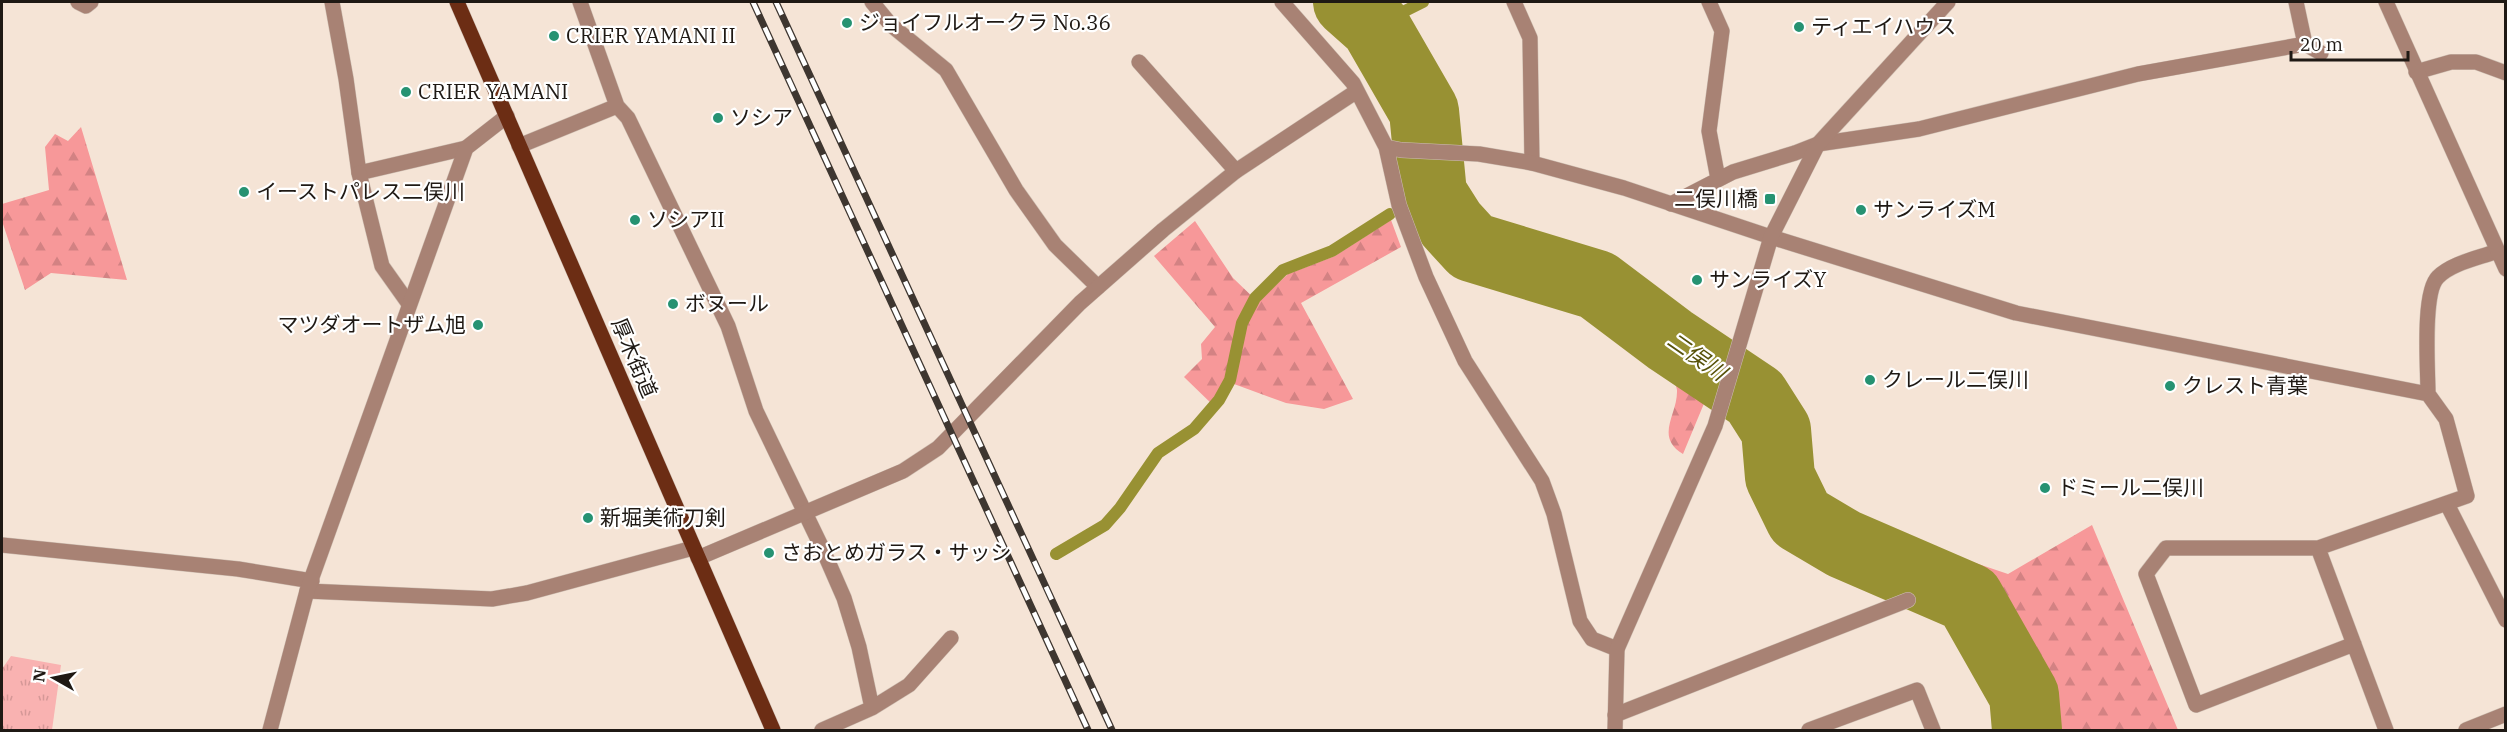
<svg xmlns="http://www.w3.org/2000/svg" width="2507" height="732" font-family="'IBM Plex Serif','Noto Sans JP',serif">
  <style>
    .grass { fill: url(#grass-tufts) }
    .forest { fill: url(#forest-firs) }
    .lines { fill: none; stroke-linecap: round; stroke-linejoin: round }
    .stream { stroke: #989133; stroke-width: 12 }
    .river { stroke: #989133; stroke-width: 70 }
    .service-casing { stroke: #cebfb3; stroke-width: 16 }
    .minor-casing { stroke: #cebfb3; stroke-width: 16 }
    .tertiary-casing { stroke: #cebfb3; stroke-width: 16 }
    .primary-casing { stroke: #cebfb3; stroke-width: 16 }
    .service { stroke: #a88274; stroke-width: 15 }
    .minor { stroke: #a88274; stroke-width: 15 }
    .tertiary { stroke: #a88274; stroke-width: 15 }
    .primary { stroke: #6c2d14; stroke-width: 15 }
    .rail-casing { stroke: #3e3630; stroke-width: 7 }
    .rail { stroke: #fff; stroke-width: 4.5; stroke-dasharray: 14; stroke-linecap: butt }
    .poi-dot { fill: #269272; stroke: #fff; stroke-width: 2 }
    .labels { text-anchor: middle; stroke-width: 4.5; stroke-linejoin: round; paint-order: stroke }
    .poi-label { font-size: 21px; fill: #1f1914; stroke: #fff; text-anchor: start }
    .street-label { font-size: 21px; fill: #1f1914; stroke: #fff }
    .water-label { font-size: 22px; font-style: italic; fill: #575209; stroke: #fff }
  </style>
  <defs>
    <pattern id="grass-tufts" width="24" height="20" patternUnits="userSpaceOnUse" patternTransform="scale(1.5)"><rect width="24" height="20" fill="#f9b2b1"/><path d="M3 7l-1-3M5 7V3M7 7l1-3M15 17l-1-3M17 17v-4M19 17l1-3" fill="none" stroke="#d59897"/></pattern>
    <pattern id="forest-firs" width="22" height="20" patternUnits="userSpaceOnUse" patternTransform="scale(1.5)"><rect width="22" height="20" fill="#f79899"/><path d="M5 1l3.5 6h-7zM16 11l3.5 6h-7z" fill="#d38283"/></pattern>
  </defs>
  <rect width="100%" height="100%" fill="#f5e4d6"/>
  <path class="grass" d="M 11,656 L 61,665 L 52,730 L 2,730 L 2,669 Z"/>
  <path class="forest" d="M 81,127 L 127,280 L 51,273 L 25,290 L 2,221 L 2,204 L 49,190 L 45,147 L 55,134 L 68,141 Z
    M 1391,220 L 1401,247 L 1301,303 L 1353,399 L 1324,409 L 1286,403 L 1234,384 L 1217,409 L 1184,377 L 1202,359 L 1201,344 L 1215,327 L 1154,256 L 1195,221 L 1233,278 L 1258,302 L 1288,274 L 1335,256 Z
    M 1673,319 L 1690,321 L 1768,390 L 1788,416 L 1812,495 L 1833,515 L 2008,574 L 2092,525 L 2178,730 L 2040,730 L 2023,658 L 1975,594 L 1947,614 L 1863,575 L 1853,541 C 1818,522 1796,512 1788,469 C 1785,457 1787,443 1782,432 C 1768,399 1748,387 1720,365 L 1683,454 C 1654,436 1678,415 1677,390 C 1676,379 1660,358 1655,348 Z"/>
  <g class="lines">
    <path class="stream" d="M 1375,26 L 1423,2
      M 1412,201 L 1432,194
      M 1056,554 L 1105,525 L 1120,508 L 1158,453 L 1194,429 L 1219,400 L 1230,380 L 1242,323 L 1255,298 L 1283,270 L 1332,251 L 1390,214"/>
    <path class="river" d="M 1348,2 L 1375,26 L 1424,111 L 1432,194 L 1451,224 L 1472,247 L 1597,285 L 1670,340 L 1755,397 L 1776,430 L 1780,477 L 1800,518 L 1844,544 L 1969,598 L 2024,695 L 2027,730"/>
    <g class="service-casing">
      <path id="service" d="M 78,2 L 86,6 L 91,2
        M 332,2 L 346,79 L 359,173 L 466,148
        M 580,2 L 617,106 L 628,118 L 728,326 L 756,411 L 823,550 L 844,598 L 859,647 L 872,708 L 822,730
        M 872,2 L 891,25 L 946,70 L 1016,190 L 1055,245 L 1098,287
        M 1514,2 L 1530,38 L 1532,163
        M 1709,2 L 1722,31 L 1709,131 L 1718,179
        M 2296,2 L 2305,44 L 2321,53
        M 1139,62 L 1236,171
        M 519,146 L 617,106
        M 1671,204 L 1733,172 L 1795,153 L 1818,144 L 1919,129 L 2138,74 L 2305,44
        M 307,591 L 492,599 L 527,593 L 693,548
        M 872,708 L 909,685 L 951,638
        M 1615,715 L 1908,600"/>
    </g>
    <g class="minor-casing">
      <path id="minor" d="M 1282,2 L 1353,83 L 1386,147 L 1399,205 L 1426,277 L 1465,361 L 1542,481 L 1554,514 L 1580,621 L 1592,639 L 1617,649
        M 2416,72 L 2451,62 L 2476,62 L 2506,73
        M 1386,147 L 1401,150 L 1479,154 L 1532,163 L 1624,188 L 1771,237 L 2016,313 L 2428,394 L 2446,419 L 2467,496 L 2318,548 L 2386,730
        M 359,173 L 382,266 L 409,304
        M 2428,394 C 2428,370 2422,292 2438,277 C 2452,263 2479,258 2497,251
        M 2447,504 L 2506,620
        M 2,545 L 238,569 L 312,581
        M 2318,548 L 2166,548 L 2146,574 L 2196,705 L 2354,644
        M 698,558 L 903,471 L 938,448 L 1080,303 L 1163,230 L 1236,171 L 1357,91
        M 1809,730 L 1917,690 L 1933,730
        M 2466,730 L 2506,714"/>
    </g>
    <g class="tertiary-casing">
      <path id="tertiary" d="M 2386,2 L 2506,269
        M 270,730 L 307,591 L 466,148 L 507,116
        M 1615,730 L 1617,649 L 1715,426 L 1771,237 L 1818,144 L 1948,2"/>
    </g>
    <g class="primary-casing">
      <path id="primary" d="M 457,2 L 773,730"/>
    </g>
    <use href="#service" class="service"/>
    <use href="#minor" class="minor"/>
    <use href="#tertiary" class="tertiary"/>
    <use href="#primary" class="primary"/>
    <g class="rail-casing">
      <path id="rail" d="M 753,2 L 1088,730
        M 776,2 L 1112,730"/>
    </g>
    <use href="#rail" class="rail"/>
  </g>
  <g class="poi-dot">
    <circle cx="847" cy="23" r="6"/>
    <circle cx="1799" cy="27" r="6"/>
    <circle cx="554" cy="36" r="6"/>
    <circle cx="406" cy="92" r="6"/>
    <circle cx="718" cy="118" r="6"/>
    <circle cx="244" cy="192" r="6"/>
    <rect x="1764" y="193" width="12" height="12" rx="3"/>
    <circle cx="1861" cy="210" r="6"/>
    <circle cx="635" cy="220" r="6"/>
    <circle cx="1697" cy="280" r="6"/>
    <circle cx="673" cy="304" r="6"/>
    <circle cx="478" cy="325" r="6"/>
    <circle cx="1870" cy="380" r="6"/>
    <circle cx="2170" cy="386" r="6"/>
    <circle cx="2045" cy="488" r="6"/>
    <circle cx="588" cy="518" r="6"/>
    <circle cx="769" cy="553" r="6"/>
  </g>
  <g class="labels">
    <g class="poi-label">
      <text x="859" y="30">ジョイフルオークラ No.36</text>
      <text x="1811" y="34">ティエイハウス</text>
      <text x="566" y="43">CRIER YAMANI II</text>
      <text x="418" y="99">CRIER YAMANI</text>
      <text x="730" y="125">ソシア</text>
      <text x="256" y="199">イーストパレス二俣川</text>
      <text x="1758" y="206" text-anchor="end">二俣川橋</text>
      <text x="1873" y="217">サンライズM</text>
      <text x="647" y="227">ソシアII</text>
      <text x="1709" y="287">サンライズY</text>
      <text x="685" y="311">ボヌール</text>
      <text x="466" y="332" text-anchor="end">マツダオートザム旭</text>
      <text x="1882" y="387">クレール二俣川</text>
      <text x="2182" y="393">クレスト青葉</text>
      <text x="2057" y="495">ドミール二俣川</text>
      <text x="600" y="525">新堀美術刀剣</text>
      <text x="781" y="560">さおとめガラス・サッシ</text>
    </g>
    <g class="street-label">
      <text transform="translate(634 358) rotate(67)" y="7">厚木街道</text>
    </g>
    <g class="water-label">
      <text transform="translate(1697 356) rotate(35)" y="8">二俣川</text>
    </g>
  </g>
  <rect width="2507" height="732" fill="none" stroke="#1f1914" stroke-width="6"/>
  <g transform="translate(54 678) rotate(279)" stroke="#ffffff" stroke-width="4.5" paint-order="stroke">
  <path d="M0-4.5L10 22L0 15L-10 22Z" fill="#1f1914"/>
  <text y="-9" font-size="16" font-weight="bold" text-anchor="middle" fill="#1f1914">N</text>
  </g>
  <path d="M2291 51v9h117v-9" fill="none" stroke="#1f1914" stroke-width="3"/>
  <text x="2300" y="51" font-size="18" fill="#1f1914" stroke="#ffffff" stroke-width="4.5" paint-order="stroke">20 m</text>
</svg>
